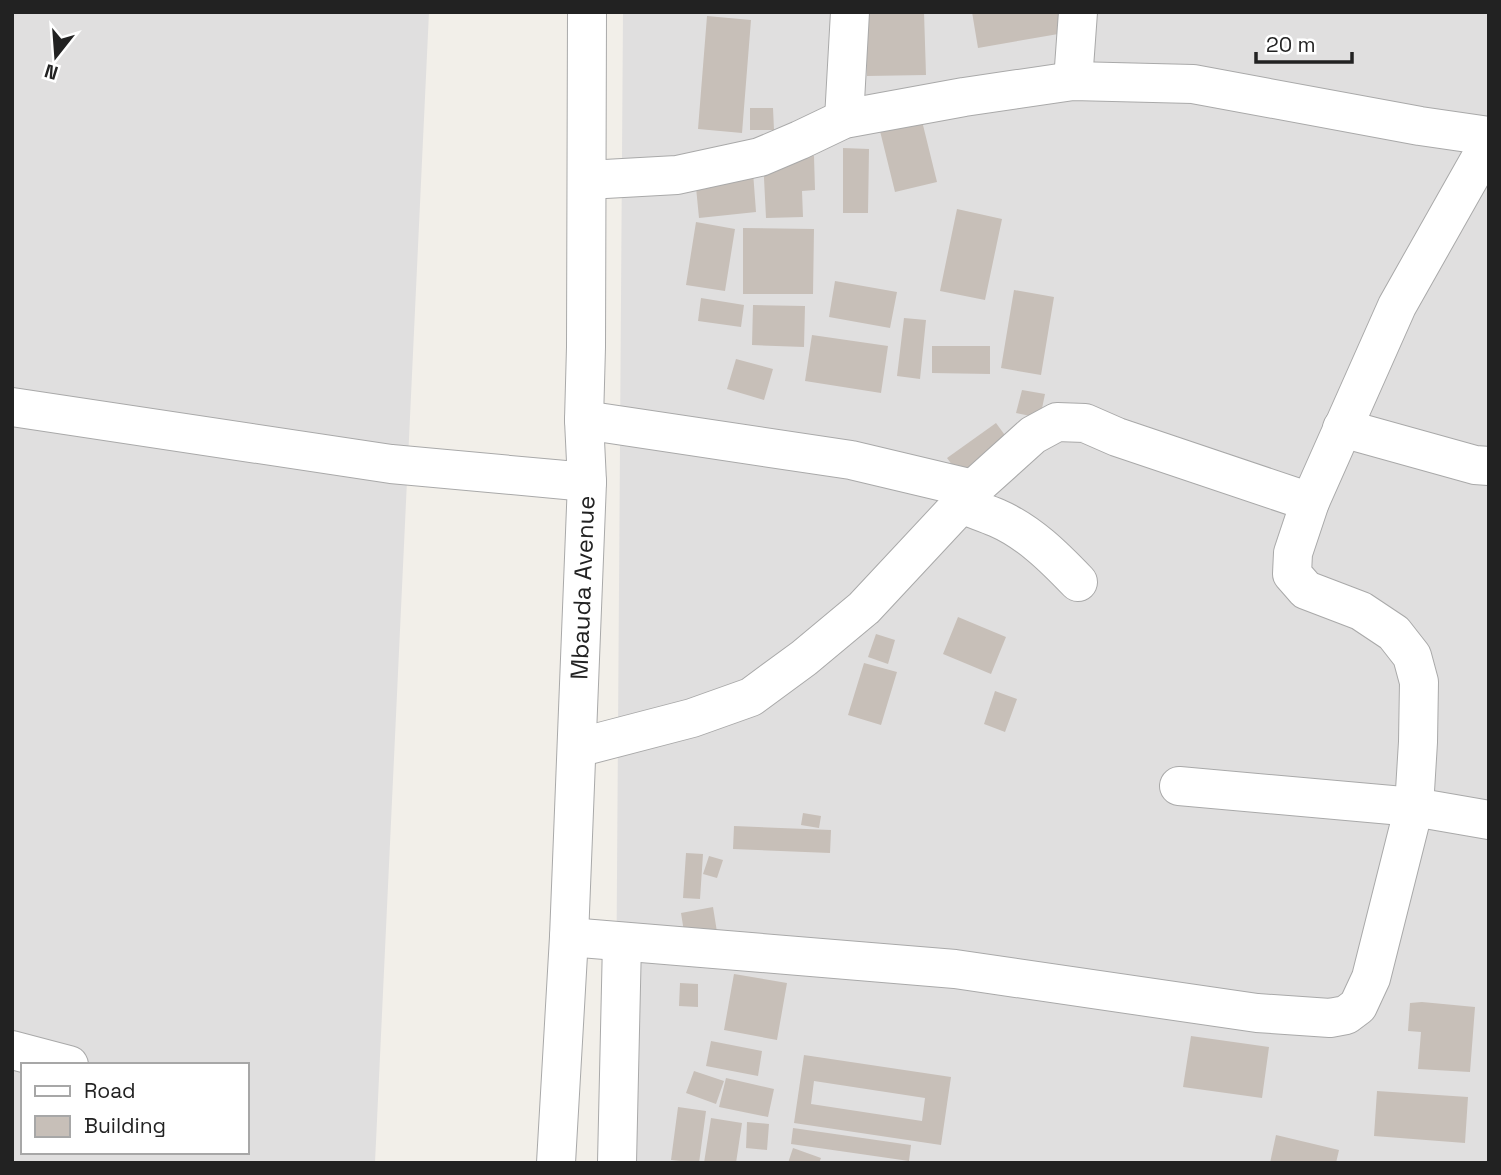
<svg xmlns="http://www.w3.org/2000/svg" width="1501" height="1175" font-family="'Space Grotesk',sans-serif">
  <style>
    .residential { fill: #e0dfdf; fill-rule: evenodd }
    .building { fill: #c7bfb8; fill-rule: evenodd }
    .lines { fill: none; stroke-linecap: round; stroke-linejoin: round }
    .minor-casing { stroke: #a9a9a9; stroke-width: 40 }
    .minor { stroke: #fff; stroke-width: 38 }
    .labels { text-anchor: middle; stroke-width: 6; stroke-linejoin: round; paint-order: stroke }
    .street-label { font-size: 24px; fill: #222; stroke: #fff }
  </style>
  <rect width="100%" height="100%" fill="#f2efe9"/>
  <path class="residential" d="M 12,12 L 429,12 L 375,1163 L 12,1163 ZM 23,1065 L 247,1065 L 247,1152 L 23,1152 Z
    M 623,12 L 1489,12 L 1489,1163 L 615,1163 Z"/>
  <path class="building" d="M 865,12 L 924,12 L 926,75 L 867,76 Z
    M 972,12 L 1060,12 L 1064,33 L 978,48 Z
    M 707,16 L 751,20 L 742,133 L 698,129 Z
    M 750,108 L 773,108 L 774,130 L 750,130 Z
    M 922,121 L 937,182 L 895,192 L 880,131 Z
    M 843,148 L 869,149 L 868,213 L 843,213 Z
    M 814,156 L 815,190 L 802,191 L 803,217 L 766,218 L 763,158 Z
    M 753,172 L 756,212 L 699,218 L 695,177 Z
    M 957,209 L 1002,219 L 985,300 L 940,291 Z
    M 696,222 L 735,229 L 725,291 L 686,285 Z
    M 743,228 L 814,229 L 813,294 L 743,294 Z
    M 835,281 L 897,292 L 890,328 L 829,317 Z
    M 1014,290 L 1054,297 L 1041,375 L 1001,368 Z
    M 701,298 L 744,305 L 741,327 L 698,321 Z
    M 753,305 L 805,306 L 804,347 L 752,345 Z
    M 904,318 L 926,320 L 920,379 L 897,376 Z
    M 812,335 L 888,346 L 881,393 L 805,381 Z
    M 932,346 L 990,346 L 990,374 L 932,373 Z
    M 736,359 L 773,369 L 764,400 L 727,389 Z
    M 1022,390 L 1045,394 L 1040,418 L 1016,413 Z
    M 996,423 L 1010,442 L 961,477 L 947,458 Z
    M 958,617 L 1006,637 L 991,674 L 943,654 Z
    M 876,634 L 895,640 L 888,664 L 868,657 Z
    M 864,663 L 897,672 L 881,725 L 848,715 Z
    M 995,691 L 1017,699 L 1005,732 L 984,724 Z
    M 803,813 L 821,816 L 819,828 L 801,825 Z
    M 734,826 L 831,830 L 830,853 L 733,849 Z
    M 686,853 L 703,854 L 700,899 L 683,898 Z
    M 709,856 L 723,860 L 717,878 L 703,874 Z
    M 713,907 L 717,932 L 685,938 L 681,913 Z
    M 734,974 L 787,983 L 777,1040 L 724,1030 Z
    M 680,983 L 698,984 L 698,1007 L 679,1006 Z
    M 1422,1002 L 1475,1007 L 1470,1072 L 1418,1069 L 1421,1032 L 1408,1031 L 1410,1003 Z
    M 1191,1036 L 1269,1047 L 1262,1098 L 1183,1087 Z
    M 711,1041 L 762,1051 L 758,1076 L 706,1066 Z
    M 804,1055 L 951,1077 L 941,1145 L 794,1123 ZM 814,1081 L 925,1098 L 922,1121 L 811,1104 Z
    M 694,1071 L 724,1081 L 716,1104 L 686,1093 Z
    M 726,1078 L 774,1089 L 768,1117 L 719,1107 Z
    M 1377,1091 L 1468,1097 L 1465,1143 L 1374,1136 Z
    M 678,1107 L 706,1111 L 699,1163 L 671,1160 Z
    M 711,1118 L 742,1123 L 736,1163 L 704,1163 Z
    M 747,1122 L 769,1124 L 767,1150 L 746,1148 Z
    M 793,1128 L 911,1145 L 909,1161 L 791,1144 Z
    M 1276,1135 L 1339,1150 L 1336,1163 L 1270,1163 Z
    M 793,1148 L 821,1158 L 819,1163 L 788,1163 Z"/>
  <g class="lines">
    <g class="minor-casing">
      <g id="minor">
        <path d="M 1073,81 L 1078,12"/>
        <path d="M 844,119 L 850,12"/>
        <path d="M 587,180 L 677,175 L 760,157 L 800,140 L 844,119 L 964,97 L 1073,81 L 1193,84 L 1420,126 L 1489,136"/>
        <path d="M 12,407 L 391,464 L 587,482"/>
        <path d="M 584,420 L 851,460 L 973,489"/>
        <path d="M 1342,428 L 1475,465 L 1489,466"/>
        <path d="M 961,504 C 973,509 985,513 997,518 C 1029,532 1054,557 1078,582"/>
        <path d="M 577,748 L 692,718 L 751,697 L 804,658 L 864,608 L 961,504 L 973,489 L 1033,435 L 1057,422 L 1085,423 L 1117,437 L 1310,502"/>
        <path d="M 1179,786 L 1414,807 L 1489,820"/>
        <path d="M 569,937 L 955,969 L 1257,1013 L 1330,1018 L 1346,1015 L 1358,1006 L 1371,978 L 1414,807 L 1418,742 L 1419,682 L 1412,656 L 1394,633 L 1361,611 L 1306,590 L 1292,574 L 1293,553 L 1310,502 L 1397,306 L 1489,143"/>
        <path d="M 12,1050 L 69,1065"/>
        <path id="s1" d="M 556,1163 L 569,937 L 587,482 L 584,420 L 586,347 L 587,12"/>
        <path d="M 617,1163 L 622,942"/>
      </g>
    </g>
    <use href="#minor" class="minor"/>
  </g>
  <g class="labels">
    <g class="street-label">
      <text dy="8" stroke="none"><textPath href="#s1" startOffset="576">Mbauda Avenue</textPath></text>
    </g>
  </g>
  <rect width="1501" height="1175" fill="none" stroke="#222222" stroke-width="28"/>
  <rect x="21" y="1063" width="228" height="91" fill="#ffffff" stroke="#a7a7a7" stroke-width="2"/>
  <rect x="35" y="1086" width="35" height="10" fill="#ffffff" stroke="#a7a7a7" stroke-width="2"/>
  <text x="84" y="1098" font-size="21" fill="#222222">Road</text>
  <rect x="35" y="1116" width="35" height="21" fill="#c7bfb8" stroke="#a7a7a7" stroke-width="2"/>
  <text x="84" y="1133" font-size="21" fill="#222222">Building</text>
  <g transform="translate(56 56) rotate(197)" stroke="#ffffff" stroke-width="5" paint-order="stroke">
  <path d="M0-5L12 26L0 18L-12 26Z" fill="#222222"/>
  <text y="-10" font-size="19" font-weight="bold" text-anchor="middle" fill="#222222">N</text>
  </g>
  <path d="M1256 52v10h96v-10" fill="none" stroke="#222222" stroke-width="3.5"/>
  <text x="1266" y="52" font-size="21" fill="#222222" stroke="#ffffff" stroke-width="5" paint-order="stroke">20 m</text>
</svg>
